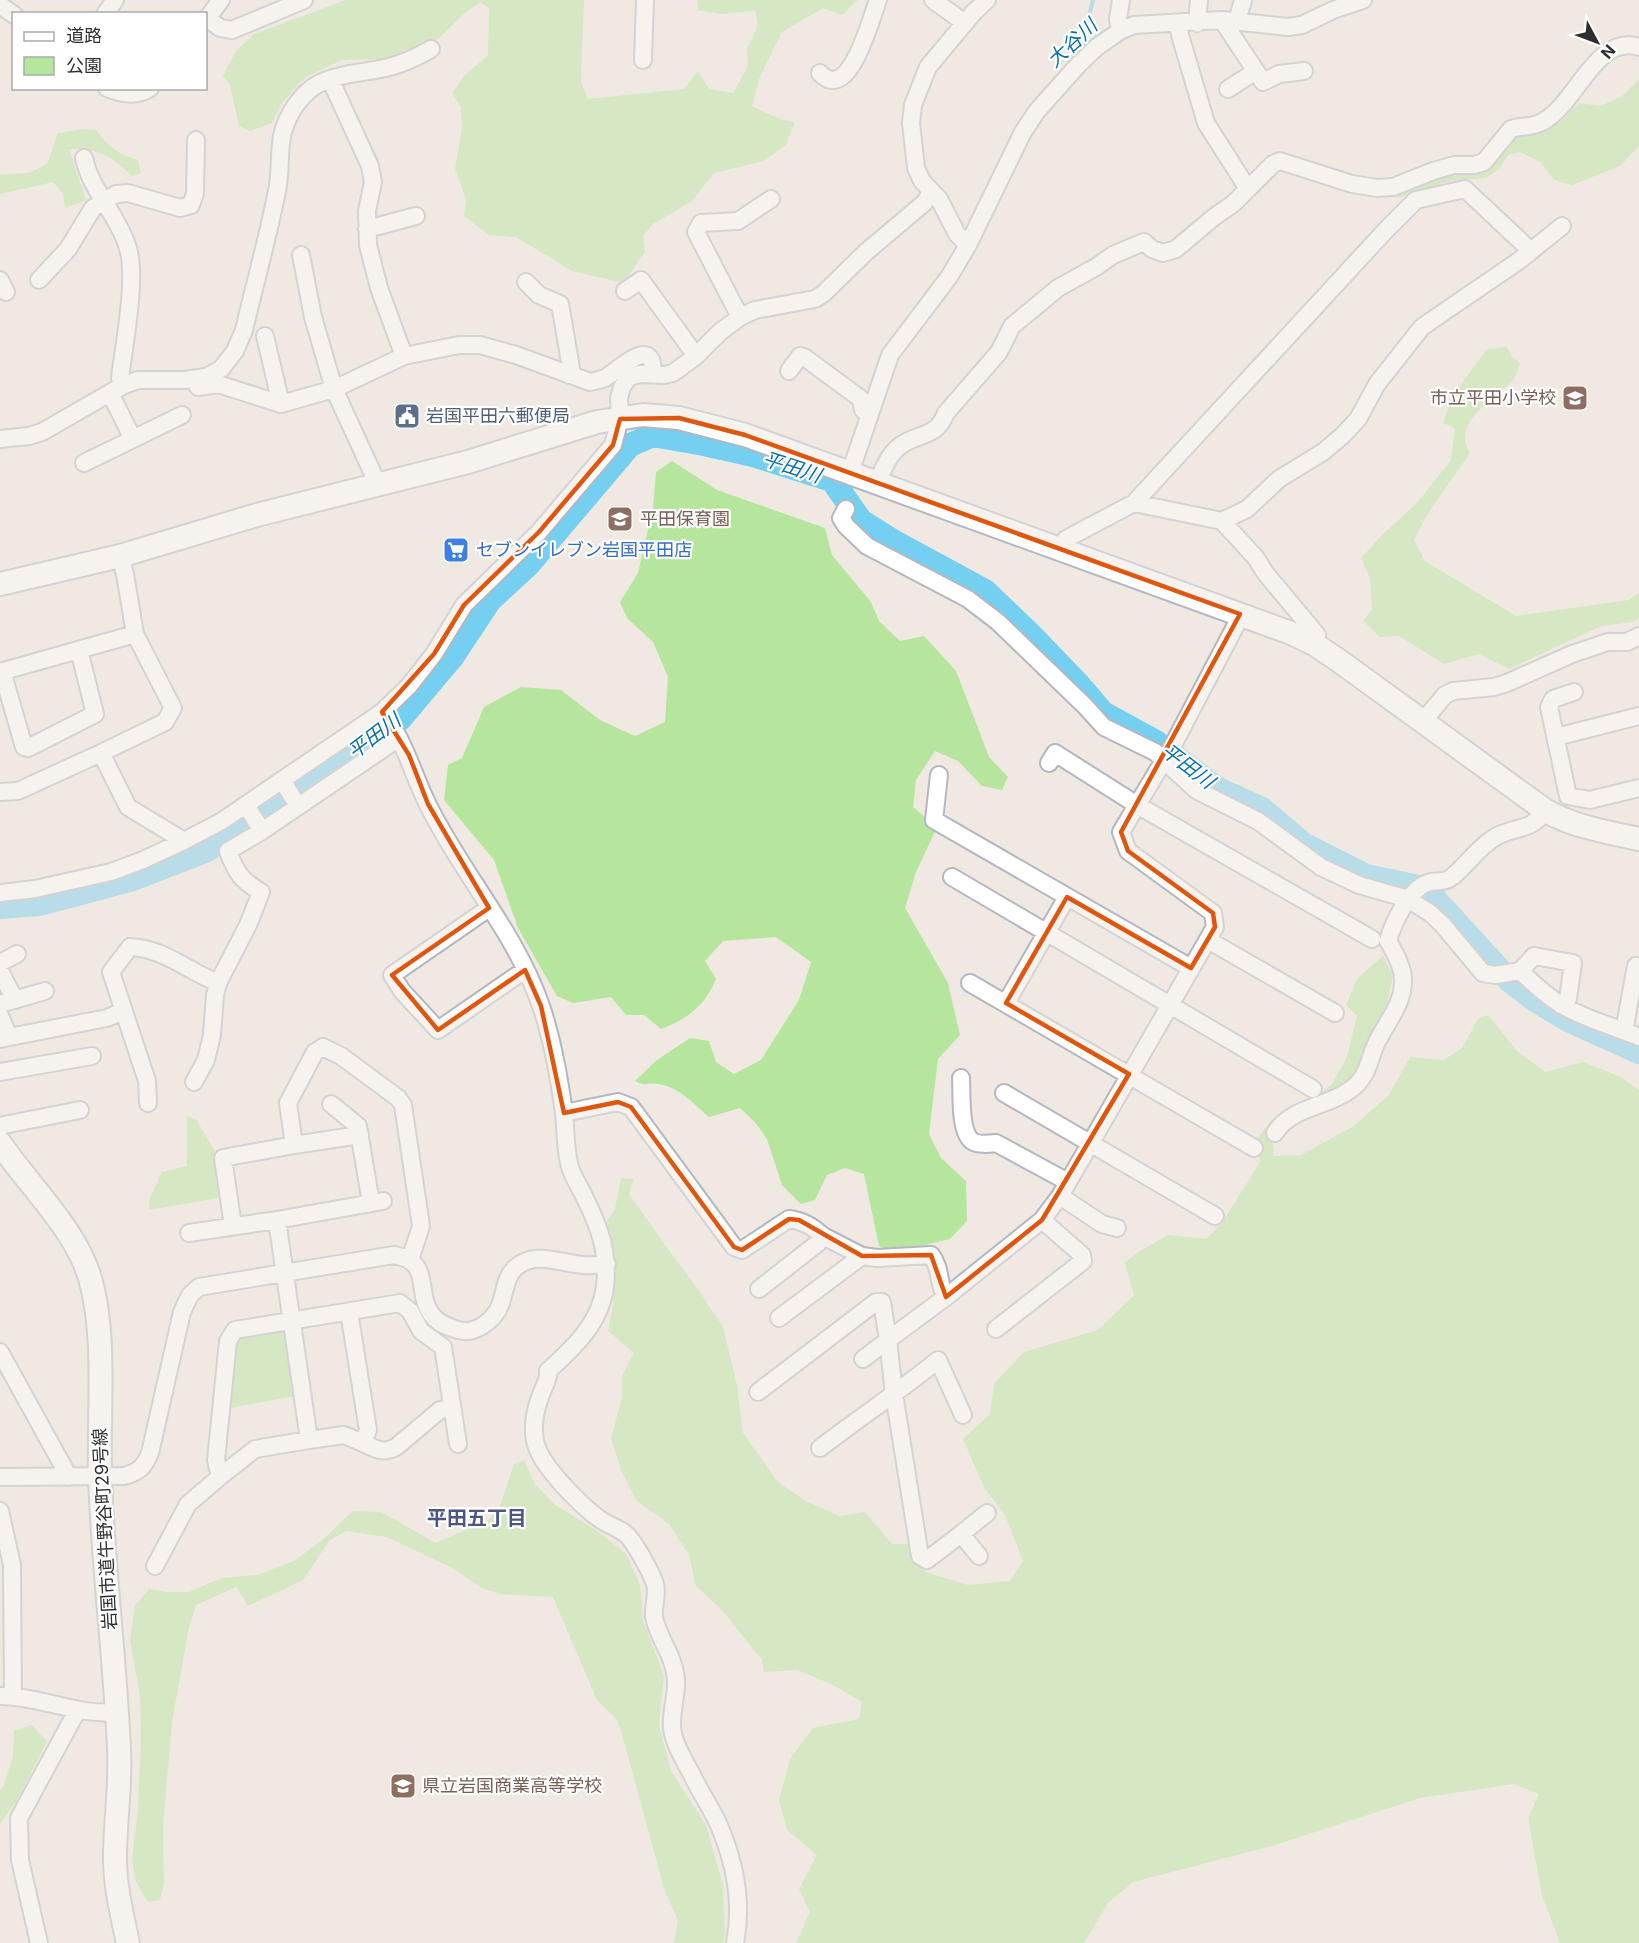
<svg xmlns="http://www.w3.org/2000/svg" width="1639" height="1943" font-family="Inter,'Noto Sans JP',sans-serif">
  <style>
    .green { fill: #b6e59e }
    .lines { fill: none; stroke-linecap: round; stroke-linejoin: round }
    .stream { stroke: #75cff0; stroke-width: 4 }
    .river { stroke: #75cff0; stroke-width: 24 }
    .street-casing { stroke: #b4b7c1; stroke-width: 20 }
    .secondary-casing { stroke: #b4b7c1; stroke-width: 26 }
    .street { stroke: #fff; stroke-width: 16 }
    .secondary { stroke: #fff; stroke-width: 22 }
    .marked { fill: none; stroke: #df570e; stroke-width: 4.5; stroke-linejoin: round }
    .labels { text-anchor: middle; stroke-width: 4.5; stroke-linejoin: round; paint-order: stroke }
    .education-label { font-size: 18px; fill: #785e54; stroke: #fff; text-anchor: start }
    .service-label { font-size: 18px; fill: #4e5e75; stroke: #fff; text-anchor: start }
    .shop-label { font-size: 18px; fill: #366cbe; stroke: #fff; text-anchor: start }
    .street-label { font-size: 18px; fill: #2e2e2e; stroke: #fff }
    .water-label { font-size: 20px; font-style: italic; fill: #0d6fa3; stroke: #fff }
    .neighbourhood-label { font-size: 20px; font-weight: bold; fill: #4d5680; stroke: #fff }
  </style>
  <rect width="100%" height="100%" fill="#efe9e1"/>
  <path class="green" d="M 346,0 L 584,0 L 581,81 L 588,99 L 684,89 L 698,71 L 709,89 L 733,93 L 748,66 L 747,49 L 758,25 L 755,11 L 720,14 L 698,10 L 697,0 L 858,0 L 842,15 L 823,8 L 782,32 L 759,79 L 752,106 L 775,117 L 795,123 L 785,146 L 764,161 L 714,173 L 692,201 L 653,224 L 643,236 L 645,251 L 624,283 L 572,271 L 516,237 L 489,235 L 464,216 L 466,199 L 455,169 L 462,128 L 461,107 L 452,94 L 464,76 L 488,55 L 489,8 L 480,2 L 464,14 L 438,39 L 387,59 L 342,60 L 306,77 L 282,103 L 272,123 L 250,131 L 239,126 L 230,85 L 223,76 L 236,51 L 254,34 Z
    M 1639,79 L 1639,146 L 1620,166 L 1572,185 L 1554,180 L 1541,162 L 1520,152 L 1508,155 L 1498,170 L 1486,178 L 1448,181 L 1399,198 L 1391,193 L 1417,181 L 1461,171 L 1511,137 L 1529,131 L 1545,130 L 1562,121 L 1579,103 L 1601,106 L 1622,96 Z
    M 84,129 L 96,130 C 110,148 116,153 138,160 L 141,173 L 132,176 C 109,154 102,150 69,149 L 86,200 L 65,208 L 63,194 L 53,182 L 0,194 L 0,175 L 29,173 L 47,164 L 58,133 Z
    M 1507,347 L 1511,356 L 1520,363 C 1518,369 1516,376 1512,381 C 1496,399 1450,422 1470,453 L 1427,515 L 1414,540 L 1425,561 L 1516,616 L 1629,600 L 1639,593 L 1639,618 L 1633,622 L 1601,626 L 1509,669 L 1479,654 L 1444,664 L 1399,636 L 1380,637 L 1363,621 L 1372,609 L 1370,578 L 1361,558 L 1381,536 L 1417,503 L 1451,460 L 1455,428 L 1443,423 L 1452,397 L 1487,349 Z
    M 672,461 L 717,490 L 825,528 L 832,555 L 871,602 L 879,621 L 900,641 L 924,636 L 956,671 L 989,757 L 1008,777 L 1002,790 L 982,786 L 958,761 L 935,751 L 916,780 L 913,807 L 937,827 L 916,872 L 905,908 L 948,983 L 960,1035 L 938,1059 L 929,1134 L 941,1158 L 966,1181 L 967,1221 L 950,1239 L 894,1252 L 879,1246 L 864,1174 L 845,1168 L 827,1175 L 815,1200 L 801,1204 L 782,1185 L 767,1139 L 755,1122 L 740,1108 L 709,1117 C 694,1104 679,1087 658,1084 C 647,1082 646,1087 635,1081 L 657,1060 L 690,1038 L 709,1041 L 716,1062 L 734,1074 L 761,1060 L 799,1000 L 811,962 L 776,937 L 723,941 L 705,961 L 716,979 C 706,1005 686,1020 661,1029 L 644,1015 L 626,1015 L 611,997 L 573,1003 L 557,996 L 518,928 L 494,860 L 444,800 L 448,765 L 462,758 L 484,707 L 521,687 L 561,690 L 600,720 L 635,736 L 665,722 L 668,677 L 653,642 L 627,618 L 620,602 L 638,573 L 653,509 L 656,472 Z
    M 1383,956 L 1393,975 L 1387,1005 L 1367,1045 L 1361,1065 L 1345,1084 L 1271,1132 L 1274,1156 L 1301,1155 L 1354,1126 L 1389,1095 L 1410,1057 L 1444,1060 L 1462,1048 L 1478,1019 L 1488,1015 L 1517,1051 L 1545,1072 L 1583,1062 L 1621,1077 L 1639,1090 L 1639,1943 L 1560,1943 L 1542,1895 L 1528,1818 L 1539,1794 L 1514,1784 L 1420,1798 L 1272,1846 L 1133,1882 L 1108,1903 L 1084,1943 L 796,1943 L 810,1912 L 799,1889 L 817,1855 L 787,1830 L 779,1800 L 790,1759 L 813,1728 L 859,1719 L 862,1702 L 831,1684 L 797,1670 L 764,1672 L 762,1660 L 722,1610 L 696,1586 L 689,1555 L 669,1524 L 637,1501 L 621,1470 L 611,1438 L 622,1398 L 622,1376 L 634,1353 L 608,1331 L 613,1306 L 615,1257 L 607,1221 L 615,1209 L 621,1178 L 634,1179 L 629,1194 L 660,1238 L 697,1288 L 723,1327 L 737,1385 L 743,1433 L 778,1482 L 804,1500 L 839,1516 L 865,1512 L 892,1544 L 912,1544 L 925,1572 L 968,1585 L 1010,1581 L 1023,1561 L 1005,1515 L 985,1489 L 963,1439 L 990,1414 L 994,1384 L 1024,1352 L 1098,1330 L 1134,1295 L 1125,1262 L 1140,1251 L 1168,1235 L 1206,1239 L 1222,1223 L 1260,1162 L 1257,1139 L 1271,1121 L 1310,1103 L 1332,1084 L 1347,1057 L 1357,1016 L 1346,1005 L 1357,979 Z
    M 187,1116 L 196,1119 L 214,1150 L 218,1198 L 149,1210 L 150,1198 L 162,1172 L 187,1166 Z
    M 281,1328 L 289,1338 L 295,1396 L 230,1408 L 233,1340 L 239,1335 Z
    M 524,1460 L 535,1484 L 555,1505 L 596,1530 L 626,1554 L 640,1584 L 643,1621 L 664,1676 L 659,1725 L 671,1771 L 706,1825 L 723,1885 L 725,1936 L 723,1943 L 674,1943 L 678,1920 L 665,1892 L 620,1727 L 615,1717 L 597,1700 L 553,1597 L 501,1594 L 482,1588 L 452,1568 L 387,1537 L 346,1531 L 329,1541 L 303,1580 L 248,1606 L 236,1587 L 196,1605 L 189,1627 L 172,1722 L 163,1827 L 164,1884 L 160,1900 L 148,1902 L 136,1882 L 132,1860 L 138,1808 L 141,1738 L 140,1696 L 130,1640 L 135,1606 L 149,1589 L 166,1592 L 189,1592 L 221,1578 L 257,1575 L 294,1561 L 321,1541 L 353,1511 L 381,1512 L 436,1543 L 488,1520 L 500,1506 L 514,1464 Z
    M 32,1725 L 47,1742 L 17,1800 L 0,1824 L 0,1791 L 4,1785 L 13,1756 L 14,1731 Z"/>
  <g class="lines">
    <path class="stream" d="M 1084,45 L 1085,33 L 1093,0
      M 1071,61 L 1084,46 L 1113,26"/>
    <path class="river" d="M 0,907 L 40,904 L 130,880 L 205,851 L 240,831 L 363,747 L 400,719 L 453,656 L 490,600 L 528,565 L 630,445 L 653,435 L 704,444 L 753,455 L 832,480 L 861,521 L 891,540 L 985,591 L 1034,638 L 1079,685 L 1103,713 L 1156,742 L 1218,789 L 1262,809 L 1303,844 L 1366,876 L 1414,886 L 1434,898 L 1509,980 L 1535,1000 L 1568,1020 L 1639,1052"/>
    <g class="street-casing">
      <path id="street" d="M 933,0 L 965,23
        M 0,5 L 14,15
        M 105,14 L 115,0
        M 207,18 L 220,28 L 232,30 L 304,0
        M 206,20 L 221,0
        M 1222,20 L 1263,82 L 1279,74 L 1304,71
        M 1237,21 L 1243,0
        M 1178,23 L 1180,35 L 1206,123 L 1248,189
        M 1197,23 L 1199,0
        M 1120,31 L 1118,19 L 1121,0
        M 643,60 L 645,0
        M 820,73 C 849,105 871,18 878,0
        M 330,79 L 370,166 L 373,182 L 367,211 L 368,245 L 379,288 L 404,356
        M 107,88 C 122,94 136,97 150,88
        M 1228,89 L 1256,71
        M 84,158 C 91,191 117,214 127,245 C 138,275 124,344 120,378 L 122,386
        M 367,229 L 416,216
        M 968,245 L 957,234 L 939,199 L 922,181 L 916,168 L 911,123 L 913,105 L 928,67 L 974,12 L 987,0
        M 301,255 L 313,317 L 334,389 L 404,356 L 459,345 L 480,345 L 516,355 L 590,382 C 595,381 600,380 605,378 C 619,370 654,333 653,374
        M 0,280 L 6,292
        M 39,280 L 68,249 L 93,208 L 116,194 L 128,193 L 180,208 L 191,205 L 195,193 L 196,140
        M 526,282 L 539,295 L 560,304 L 571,368 L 569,375
        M 625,291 L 641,280 L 696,356
        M 740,317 L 696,232 L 701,223 L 738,221 L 771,199
        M 265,336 L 281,404
        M 789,371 L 800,356 L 804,357 L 861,399 L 863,410 L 870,415
        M 198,387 L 218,384 L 281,404 L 334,389 L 374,476 L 376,484
        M 110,393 L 133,439
        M 0,439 L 29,436 L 42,432 L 122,386 L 138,380 L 185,380 L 206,377 L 221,369 L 235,351 L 244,330 C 255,283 268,237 277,191 C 282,169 277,144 286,123 C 292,108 304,92 318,84 C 342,72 368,73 393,66 C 407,62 419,56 431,49
        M 84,463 L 182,415
        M 850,473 L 890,355 L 949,277 L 968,245 L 1023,132 L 1037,111 L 1079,64 L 1097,47 L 1120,31 L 1134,25 L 1222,20 L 1288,27 L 1302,25 L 1333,10 L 1363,0
        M 877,483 C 883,470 888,455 900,446 C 918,432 936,439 946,413 L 999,352 L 1012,326 L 1058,288 L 1096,267 L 1113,255 L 1144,242 L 1152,249 L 1163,253 L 1176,249 L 1214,217 L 1233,204 L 1273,164 L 1280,161 L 1352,184 L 1377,188 L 1393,187 L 1433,171 L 1454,165 L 1474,165 L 1484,162 L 1511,129 C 1521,125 1532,128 1542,122 C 1576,105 1596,33 1639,47
        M 1134,503 L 1222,521 L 1247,509 L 1279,479 L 1323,452 L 1342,436 L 1358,419 L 1377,384 L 1422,327 L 1520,260 L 1562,226
        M 846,509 L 841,518 L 846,526 L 867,546 L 968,599 L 998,622 L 1085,706 L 1104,727 L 1155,752 L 1196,790 L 1258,821 L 1321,867 L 1359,885 L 1408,899 L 1430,913 L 1442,924 L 1483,973 L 1495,975 L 1520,971 C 1533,983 1545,995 1560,1004 C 1584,1019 1613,1026 1639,1037
        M 1222,521 L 1256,558 L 1266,574 L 1317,635 L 1314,644
        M 1059,549 L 1066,539 L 1134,503 L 1386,230 L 1416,200 L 1465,189 L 1530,250
        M 2,671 L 24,747 L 28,748 L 95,714 L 79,650
        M 0,672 L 135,634
        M 1574,692 L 1553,699 L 1549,707 L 1568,796 L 1590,800 L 1639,788
        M 382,712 C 405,741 412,772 428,805 C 462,874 516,933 541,1006 C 553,1041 559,1077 564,1113 C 566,1131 565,1150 570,1167 C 573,1177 579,1186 584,1196 C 599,1226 609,1252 605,1286 C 601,1323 573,1348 548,1371 C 549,1379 545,1384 542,1392 C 535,1409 530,1432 538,1450 C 547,1471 582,1507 601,1520 C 611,1527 624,1529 631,1540 C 638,1549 652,1574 655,1584 C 658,1594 653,1606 654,1616 C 657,1638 674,1653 676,1680 C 677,1698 669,1716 673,1734 C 676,1748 686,1763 692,1775 C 700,1792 711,1808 718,1823 C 735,1862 743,1902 735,1943
        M 1423,721 L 1445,695 L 1453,691 L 1494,687 L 1507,683 L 1572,654 L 1608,642 L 1627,642 L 1639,636
        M 1556,737 L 1639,716
        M 101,753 L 128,807 L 184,841
        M 1049,763 L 1055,753 L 1137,805 L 1372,939
        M 939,775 L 934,820 L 1191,968
        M 282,780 L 298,806
        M 0,792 L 18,791 L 101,753 L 165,722 L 173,708 L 135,634 L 125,574 L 120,556
        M 246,805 L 262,831
        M 952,877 L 1313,1089
        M 0,893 L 35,889 L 111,872 L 143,860 L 184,841 L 222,821 L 382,712 L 409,686 L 434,654 L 464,605 L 539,532 L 613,445 L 620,419 L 619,398 L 622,387 L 629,377 L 640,374 L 664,375 L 673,373 L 696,356 L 720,332 L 740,317 L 755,310 L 815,299 L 823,294 L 866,252 L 924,203 L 932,192
        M 489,908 L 392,975 L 402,991 L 438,1030 L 516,976 L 526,972
        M 1208,940 L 1335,1013
        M 0,963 L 17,954
        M 0,971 L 15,1000
        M 1520,971 L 1534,956 L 1573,963 L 1568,999 L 1561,1005
        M 970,983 L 1254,1148
        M 1006,1003 L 1067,897
        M 0,1004 L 45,991
        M 0,1016 L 9,1037
        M 1624,1031 L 1636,966
        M 0,1039 L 107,1018 L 123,1011
        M 0,1072 L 92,1056
        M 961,1078 C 962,1093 959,1131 972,1141 C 978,1145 988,1144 996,1143 L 1068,1182
        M 194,1082 L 206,1060 L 212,1035 L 215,995 L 218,983 L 248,925 L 261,892 C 241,880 236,873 228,851 L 262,831 L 399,738
        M 1004,1093 L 1215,1216
        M 148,1103 L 147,1081 L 111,972 L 130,947 C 163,948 188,971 218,983
        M 331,1104 L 358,1126 L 371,1203
        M 564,1113 L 618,1102 L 631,1107 L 734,1247 L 742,1250 L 789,1219 C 803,1221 812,1226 823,1236
        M 0,1127 L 4,1125 L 80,1110
        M 1275,1133 C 1291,1107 1327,1107 1350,1090 C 1371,1075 1368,1057 1379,1038 C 1389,1019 1404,1002 1403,979 C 1403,967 1394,951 1388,941 C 1393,923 1410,886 1431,882 C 1439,880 1445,883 1452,877 C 1468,864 1479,846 1497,836 C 1519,825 1527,833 1546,811
        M 360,1135 L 294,1145 L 288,1103 L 315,1052 L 323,1047 L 341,1056 L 398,1098 L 403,1105 L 421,1226 L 410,1260
        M 1060,1196 L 1102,1224 L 1117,1228
        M 233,1226 L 223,1158 L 294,1145
        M 189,1233 L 277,1220 L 383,1201
        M 759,1289 L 818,1243 L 823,1236 L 862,1256 L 877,1258 L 931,1255 C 942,1269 937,1283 946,1297
        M 349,1312 L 368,1430 L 363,1443 C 376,1449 383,1454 396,1447 L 440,1410 L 451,1408
        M 779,1318 L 862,1256
        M 996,1329 L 1083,1261 L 1082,1255 L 1042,1220
        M 0,1352 L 69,1477
        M 758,1392 L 876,1302 L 882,1302 L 888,1340 L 863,1359
        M 309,1440 L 344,1435 L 363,1443
        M 820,1448 C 859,1418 900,1391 938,1360 L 963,1415
        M 222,1475 L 218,1469 L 216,1460 L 228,1341 L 235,1330 L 400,1303 L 410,1311 L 421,1331 L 443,1347 L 458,1444
        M 0,1477 L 124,1476 C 139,1472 144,1467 150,1453 L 182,1312 L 190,1295 L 199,1287 L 394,1255 C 434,1262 414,1292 432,1315 C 438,1323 446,1326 455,1329 C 474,1337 495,1320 501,1303 C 505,1291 505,1279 514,1269 C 534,1249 561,1264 584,1265 C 592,1266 600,1264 607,1264
        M 0,1511 L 12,1565 L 13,1696
        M 961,1534 L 927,1560 L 920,1556 L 894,1394 L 888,1340 L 946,1297 L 1042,1220 L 1060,1196 L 1215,927 L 1213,913 L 1128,851 L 1121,832 L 1173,745 L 1236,625 L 1240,614
        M 979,1556 L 961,1534 L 987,1513
        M 155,1566 L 188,1504 L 222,1475 L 255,1449 L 309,1440 L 277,1220
        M 0,1696 C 40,1696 77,1716 117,1712
        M 39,1943 L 20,1860 L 19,1818 L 77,1711"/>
    </g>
    <g class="secondary-casing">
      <path id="secondary" d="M 0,584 L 120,556 L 257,515 L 468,462 L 597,422 L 643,415 L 679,418 L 745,435 L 1291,633 L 1314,644 L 1338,660 L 1546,811 C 1575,827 1607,832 1639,839
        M 0,1143 C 29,1186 75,1228 90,1278 C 107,1337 98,1415 100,1477 C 103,1568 115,1658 119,1749 C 121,1785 115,1822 115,1858 C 115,1887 122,1915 128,1943"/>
    </g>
    <use href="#street" class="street"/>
    <use href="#secondary" class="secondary"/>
  </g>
  <path d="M0 0H1639V1943H0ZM 679,418 L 745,435 L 1240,614 L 1121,832 L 1128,851 L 1213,913 L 1215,927 L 1191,968 L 1067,897 L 1006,1003 L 1129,1074 L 1042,1220 L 946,1297 L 931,1255 L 862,1256 L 799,1220 L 789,1219 L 742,1250 L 734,1247 L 631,1107 L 618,1102 L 564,1113 L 541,1006 L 525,970 L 438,1030 L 392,975 L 489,908 L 428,804 L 409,755 L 382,712 L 434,654 L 464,605 L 539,532 L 613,445 L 620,419 Z" fill="#efe9e1" fill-opacity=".55" fill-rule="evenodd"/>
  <path class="marked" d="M 679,418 L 745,435 L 1240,614 L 1121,832 L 1128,851 L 1213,913 L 1215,927 L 1191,968 L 1067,897 L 1006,1003 L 1129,1074 L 1042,1220 L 946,1297 L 931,1255 L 862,1256 L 799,1220 L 789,1219 L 742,1250 L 734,1247 L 631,1107 L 618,1102 L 564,1113 L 541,1006 L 525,970 L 438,1030 L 392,975 L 489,908 L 428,804 L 409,755 L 382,712 L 434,654 L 464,605 L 539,532 L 613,445 L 620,419 Z"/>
  <defs>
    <g id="school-square" transform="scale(1.35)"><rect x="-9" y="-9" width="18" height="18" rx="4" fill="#8d6e63" stroke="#fff"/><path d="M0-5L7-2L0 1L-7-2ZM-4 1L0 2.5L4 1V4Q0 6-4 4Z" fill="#fff"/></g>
    <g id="civic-square" transform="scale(1.35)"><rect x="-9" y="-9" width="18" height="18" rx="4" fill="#5c6f8a" stroke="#fff"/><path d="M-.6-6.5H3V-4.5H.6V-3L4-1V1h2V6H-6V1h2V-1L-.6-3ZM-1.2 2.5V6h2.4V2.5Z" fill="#fff"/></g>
    <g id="supermarket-square" transform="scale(1.35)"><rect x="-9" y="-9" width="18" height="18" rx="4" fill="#3f7fe0" stroke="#fff"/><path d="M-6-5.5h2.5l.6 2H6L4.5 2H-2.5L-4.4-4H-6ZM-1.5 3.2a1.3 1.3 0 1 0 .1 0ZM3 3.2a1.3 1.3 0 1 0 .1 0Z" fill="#fff"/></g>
  </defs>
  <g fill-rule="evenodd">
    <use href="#school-square" x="1575" y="398"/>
    <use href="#civic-square" x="407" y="416"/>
    <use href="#school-square" x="620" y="519"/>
    <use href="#supermarket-square" x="456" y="550"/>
    <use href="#school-square" x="403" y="1786"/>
  </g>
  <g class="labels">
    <g class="education-label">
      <text x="1556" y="404" text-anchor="end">市立平田小学校</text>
      <text x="640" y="525">平田保育園</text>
      <text x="422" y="1792">県立岩国商業高等学校</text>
    </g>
    <g class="service-label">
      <text x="426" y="422">岩国平田六郵便局</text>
    </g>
    <g class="shop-label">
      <text x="476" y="556">セブンイレブン岩国平田店</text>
    </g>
    <g class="street-label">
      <text transform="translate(105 1529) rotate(-93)" y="6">岩国市道牛野谷町29号線</text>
    </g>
    <g class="water-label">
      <text transform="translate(1072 43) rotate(-43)" y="7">大谷川</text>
      <text transform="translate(792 467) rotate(18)" y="7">平田川</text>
      <text transform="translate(374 736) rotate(-37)" y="7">平田川</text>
      <text transform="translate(1188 766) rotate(37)" y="7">平田川</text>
    </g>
    <g class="neighbourhood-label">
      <text x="477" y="1525">平田五丁目</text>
    </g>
  </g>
  <rect x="12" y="12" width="195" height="78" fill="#ffffff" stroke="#ababab" stroke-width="1.5"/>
  <rect x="24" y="32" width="30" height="9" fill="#ffffff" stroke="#ababab" stroke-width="1.5"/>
  <text x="66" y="42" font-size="18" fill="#2e2e2e">道路</text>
  <rect x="24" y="57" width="30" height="18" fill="#b6e59e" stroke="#ababab" stroke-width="1.5"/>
  <text x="66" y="72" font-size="18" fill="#2e2e2e">公園</text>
  <g transform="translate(1597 42) rotate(131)" stroke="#ffffff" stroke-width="4.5" paint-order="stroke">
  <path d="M0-4.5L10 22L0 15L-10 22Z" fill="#2e2e2e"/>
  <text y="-9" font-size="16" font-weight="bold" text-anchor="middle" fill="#2e2e2e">N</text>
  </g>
</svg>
